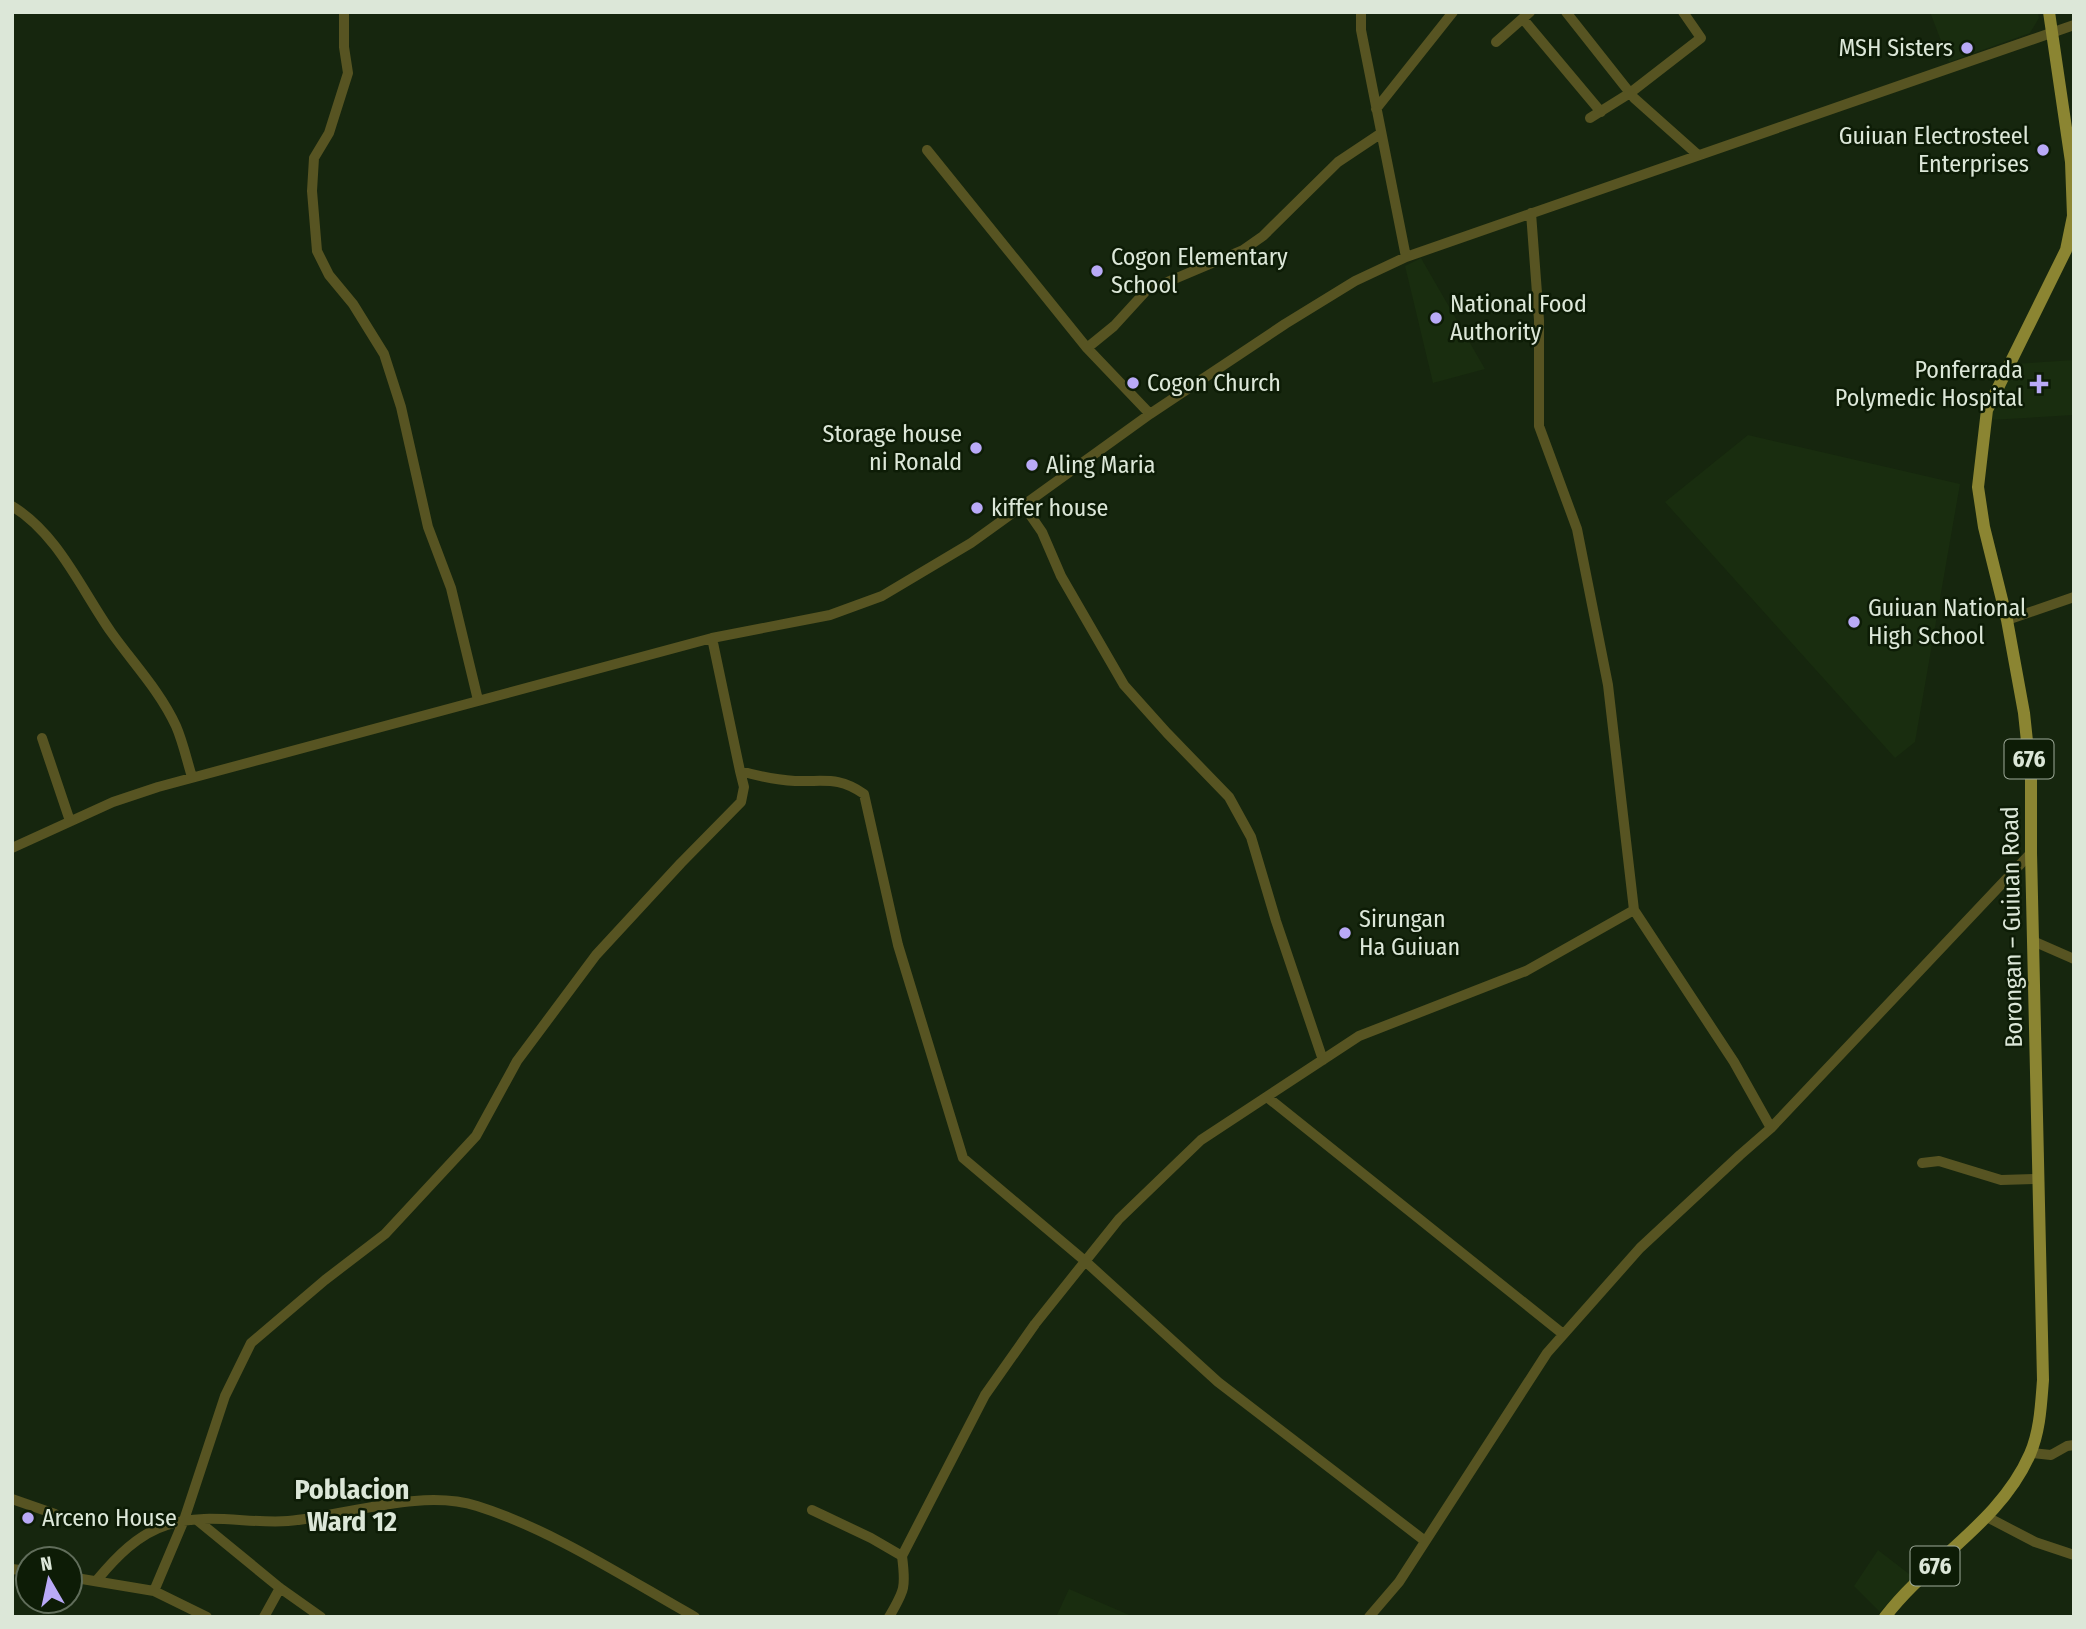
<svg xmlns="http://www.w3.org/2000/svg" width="2086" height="1629" font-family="'Fira Sans Condensed',sans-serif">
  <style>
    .built { fill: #192d0f }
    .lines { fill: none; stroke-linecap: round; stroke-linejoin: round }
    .minor { stroke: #575422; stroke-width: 10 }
    .major { stroke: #8b8532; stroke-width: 12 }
    .poi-dot { fill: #b9aaf7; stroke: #0d1c06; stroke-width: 2.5 }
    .labels { text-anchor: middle; stroke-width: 5; stroke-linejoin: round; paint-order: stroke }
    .shield { fill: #0d1c06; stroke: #9eaa99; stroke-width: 2 }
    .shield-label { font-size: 23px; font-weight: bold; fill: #dce7d8 }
    .poi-label { font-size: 24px; fill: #dce7d8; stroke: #0d1c06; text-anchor: start }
    .street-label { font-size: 24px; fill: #dce7d8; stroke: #0d1c06 }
    .quarter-label { font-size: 28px; font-weight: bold; fill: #dce7d8; stroke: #0d1c06 }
  </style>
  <rect width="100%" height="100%" fill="#16260e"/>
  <path class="built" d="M 1930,12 L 2038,12 L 2039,18 L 2030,33 L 1949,62 Z
    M 1421,258 L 1485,369 L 1433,383 L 1405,266 Z
    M 2074,360 L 2074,415 L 1990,420 L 1994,403 L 2015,364 Z
    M 1748,435 L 1960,484 L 1915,742 L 1895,758 L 1665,502 Z
    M 1878,1550 L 1913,1577 L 1880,1612 L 1854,1586 Z
    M 1069,1589 L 1134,1617 L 1056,1617 Z"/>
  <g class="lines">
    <path class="minor" d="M 344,12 L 344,47 L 348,73 L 329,133 L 314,158 L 312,191 L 317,251 L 329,275 L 353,304 L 384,354 L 401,407 L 428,527 L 451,588 L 478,700
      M 1361,12 L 1361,30 L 1406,257
      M 1566,12 L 1634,98 L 1698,155
      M 1523,19 L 1601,112
      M 1496,42 L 1530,12
      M 1376,109 L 1453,12
      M 1590,118 L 1630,93 L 1701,38 L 1683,12
      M 927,150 L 1087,348 L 1150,414
      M 1531,213 L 1539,320 L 1539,426 L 1577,529 L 1608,685 L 1634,910 L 1734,1062 L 1771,1128
      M 1087,348 L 1114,326 L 1146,291 L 1243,250 L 1263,236 L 1338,162 L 1380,134
      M 12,506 C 58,534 81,589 111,632 C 133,663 160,691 176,726 C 183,742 187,761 192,777
      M 1024,506 L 1042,532 L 1061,576 L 1124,685 L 1167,733 L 1229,797 L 1251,837 L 1276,921 L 1323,1060
      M 2007,620 L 2074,597
      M 712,638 L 740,771 C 758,776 777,780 795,781 C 825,782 838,776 864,794 L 898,945 L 963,1158 L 1085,1261 L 1218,1382 L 1425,1541
      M 42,738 L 70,821
      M 12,848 L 113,802 L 158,787 L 712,638 L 830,615 L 882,596 L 971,543 L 1150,414 L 1285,324 L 1355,281 L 1406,257 L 2074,25
      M 2033,941 L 2074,959
      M 1267,1097 L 1563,1334
      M 1922,1163 L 1939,1161 L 2001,1180 L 2038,1179
      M 2031,1453 L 2051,1455 L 2067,1446 L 2074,1445
      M 12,1499 L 55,1514
      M 812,1510 L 871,1538 L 902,1556
      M 1987,1517 L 2035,1542 L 2074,1555
      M 197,1520 L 280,1588 L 321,1617
      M 12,1569 L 28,1571
      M 70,1577 L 154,1591 L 207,1617
      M 97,1580 C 116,1557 138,1534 167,1525 C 205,1512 249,1524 288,1521 C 346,1516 421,1488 477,1506 C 551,1529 627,1579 695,1617
      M 154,1591 L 184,1520 L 225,1396 L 251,1343 L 325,1280 L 385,1234 L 476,1136 L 517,1061 L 596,955 L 681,863 L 741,802 L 744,787 L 740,771
      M 264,1617 L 280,1588
      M 889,1617 C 905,1590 906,1587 902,1556 L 985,1395 L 1035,1324 L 1119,1219 L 1201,1140 L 1359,1036 L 1526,971 L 1634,910
      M 1369,1617 L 1399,1582 L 1547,1353 L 1640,1248 L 1740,1155 L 1771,1128 L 2031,853"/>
    <path class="major" d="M 1885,1617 C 1929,1559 2000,1523 2030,1454 C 2040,1431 2041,1405 2043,1380 L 2031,853 L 2031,779 L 2024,713 L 2007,620 L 1984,527 L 1978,487 L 1987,410 L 2066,250 L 2073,216 L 2071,162 L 2049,12"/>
  </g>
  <g class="poi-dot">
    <circle cx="1967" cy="48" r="7"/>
    <circle cx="2043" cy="150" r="7"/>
    <circle cx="1097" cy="271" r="7"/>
    <circle cx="1436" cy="318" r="7"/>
    <circle cx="1133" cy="383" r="7"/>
    <path d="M2035.5 373.5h7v7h7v7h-7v7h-7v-7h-7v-7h7z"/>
    <circle cx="976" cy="448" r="7"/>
    <circle cx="1032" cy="465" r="7"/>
    <circle cx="977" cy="508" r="7"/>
    <circle cx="1854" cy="622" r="7"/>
    <circle cx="1345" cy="933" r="7"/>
    <circle cx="28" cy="1518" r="7"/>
  </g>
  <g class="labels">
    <g class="shield">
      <rect x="2004.5" y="739.5" width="49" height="39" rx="5"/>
      <rect x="1910.5" y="1546.5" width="49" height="39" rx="5"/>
    </g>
    <g class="shield-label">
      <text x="2029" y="767">676</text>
      <text x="1935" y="1574">676</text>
    </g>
    <g class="poi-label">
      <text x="1953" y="56" text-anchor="end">MSH Sisters</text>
      <text x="2029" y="144" text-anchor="end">Guiuan Electrosteel<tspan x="2029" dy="28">Enterprises</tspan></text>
      <text x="1111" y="265">Cogon Elementary<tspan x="1111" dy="28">School</tspan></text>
      <text x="1450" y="312">National Food<tspan x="1450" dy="28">Authority</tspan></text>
      <text x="2023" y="378" text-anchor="end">Ponferrada<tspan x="2023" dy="28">Polymedic Hospital</tspan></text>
      <text x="1147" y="391">Cogon Church</text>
      <text x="962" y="442" text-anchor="end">Storage house<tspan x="962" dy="28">ni Ronald</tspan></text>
      <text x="1046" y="473">Aling Maria</text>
      <text x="991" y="516">kiffer house</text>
      <text x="1868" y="616">Guiuan National<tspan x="1868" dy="28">High School</tspan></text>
      <text x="1359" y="927">Sirungan<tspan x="1359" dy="28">Ha Guiuan</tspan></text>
      <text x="42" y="1526">Arceno House</text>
    </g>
    <g class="street-label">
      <text transform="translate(2012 927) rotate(-91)" y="8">Borongan – Guiuan Road</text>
    </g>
    <g class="quarter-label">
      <text x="352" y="1499">Poblacion<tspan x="352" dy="32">Ward 12</tspan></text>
    </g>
  </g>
  <rect width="2086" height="1629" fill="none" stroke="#dce7d8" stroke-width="28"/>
  <g transform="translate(49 1580) rotate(351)"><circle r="33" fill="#0d1c06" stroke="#606d5a" stroke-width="2"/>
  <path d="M0-5L12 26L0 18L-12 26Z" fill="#b9aaf7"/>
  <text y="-10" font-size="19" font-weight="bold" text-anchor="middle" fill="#dce7d8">N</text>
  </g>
</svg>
